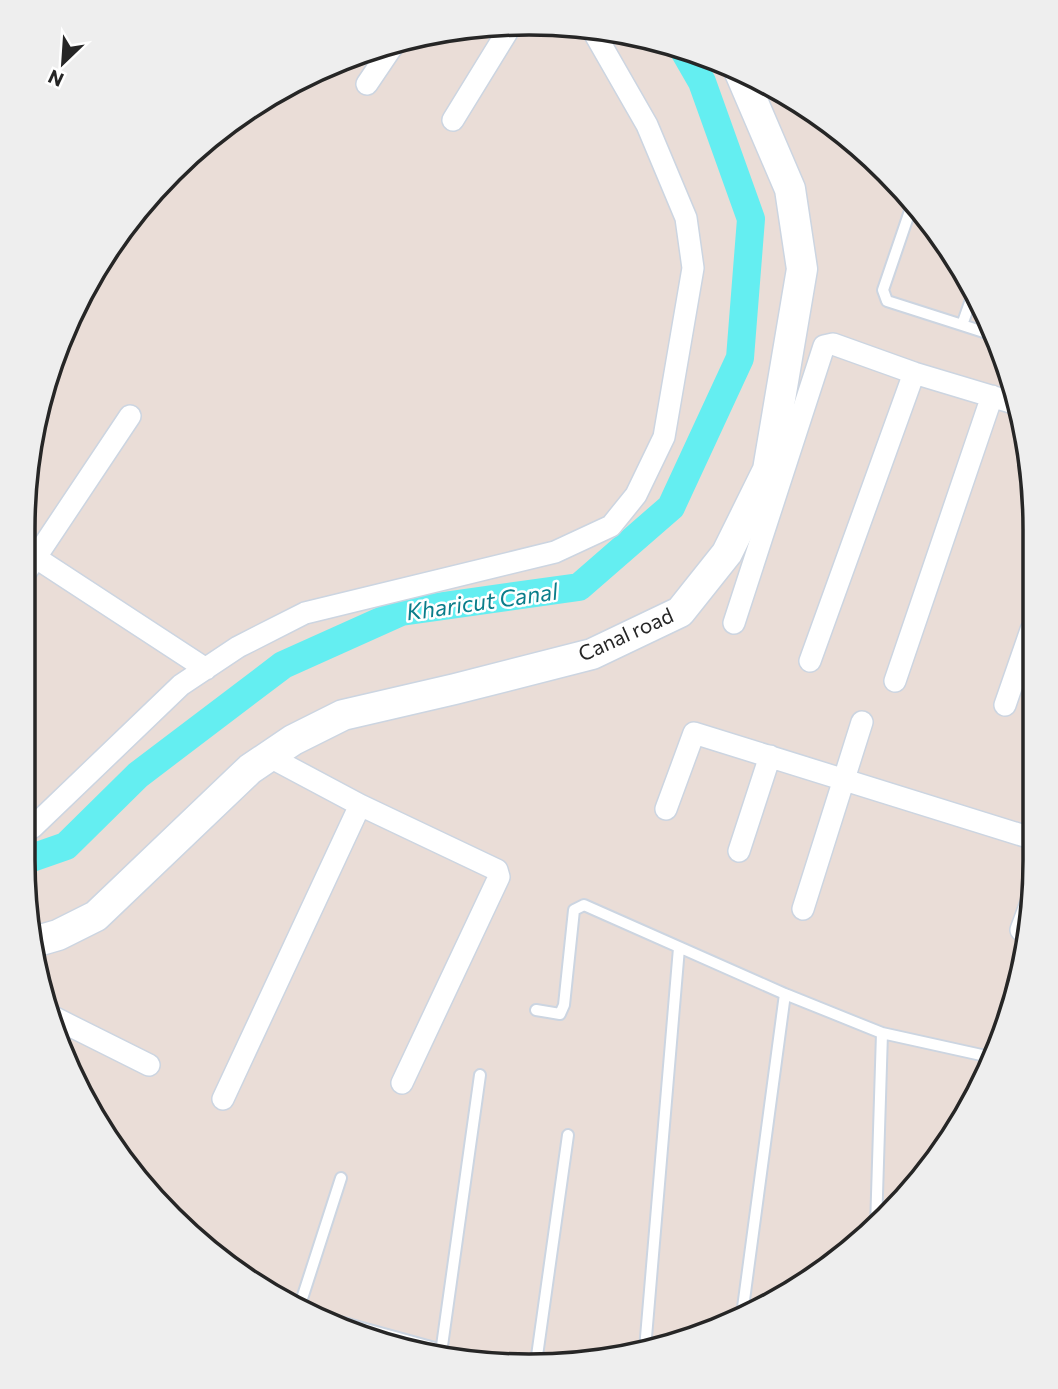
<svg xmlns="http://www.w3.org/2000/svg" width="1058" height="1389" font-family="Commissioner,sans-serif">
  <style>
    .lines { fill: none; stroke-linecap: round; stroke-linejoin: round }
    .canal { stroke: #64eef1; stroke-width: 28 }
    .lane-casing { stroke: #ccd5e1; stroke-width: 14 }
    .street-casing { stroke: #ccd5e1; stroke-width: 24 }
    .secondary-casing { stroke: #ccd5e1; stroke-width: 33 }
    .lane { stroke: #fff; stroke-width: 10 }
    .street { stroke: #fff; stroke-width: 21 }
    .secondary { stroke: #fff; stroke-width: 30 }
    .labels { text-anchor: middle; stroke-width: 5; stroke-linejoin: round; paint-order: stroke }
    .street-label { font-size: 21px; fill: #262626; stroke: #fff }
    .water-label { font-size: 23px; font-style: italic; fill: #0a7d8a; stroke: #fff }
    .rim { fill: none; stroke: #262626; stroke-width: 3.5 }
  </style>
  <rect width="100%" height="100%" fill="#eaddd7"/>
  <g class="lines">
    <path class="canal" d="M 23,861 L 66,846 L 138,775 L 283,665 L 401,612 L 579,587 L 671,507 L 740,358 L 751,219 L 702,82 L 683,49"/>
    <g class="lane-casing">
      <path id="lane" d="M 913,202 L 883,290 L 887,301 L 962,325 L 973,294
        M 962,325 L 993,335
        M 536,1010 L 560,1014 L 564,1005 L 574,910 L 584,905 L 785,994 L 882,1033 L 995,1058
        M 876,1227 L 882,1033
        M 299,1308 L 341,1178
        M 742,1315 L 785,994
        M 322,1317 L 442,1350
        M 645,1349 L 679,948
        M 441,1353 L 480,1075
        M 536,1363 L 568,1135"/>
    </g>
    <g class="street-casing">
      <path id="street" d="M 367,84 L 394,44
        M 453,120 L 512,24
        M 24,550 L 206,669
        M 24,575 L 130,416
        M 734,623 L 824,346 L 833,344 L 914,373 L 1017,404
        M 810,661 L 914,373
        M 895,681 L 992,396
        M 1005,705 L 1031,630
        M 268,756 L 360,805
        M 666,809 L 694,733 L 1031,838
        M 23,832 L 33,827 L 181,685 L 238,647 L 305,613 L 555,552 L 611,526 L 636,495 L 664,437 L 693,268 L 686,218 L 647,125 L 592,29
        M 739,851 L 770,756
        M 803,909 L 862,722
        M 1021,930 L 1031,903
        M 51,1016 L 149,1065
        M 223,1099 L 360,805 L 497,870 L 499,877 L 402,1083"/>
    </g>
    <g class="secondary-casing">
      <path id="secondary" d="M 34,942 L 58,935 L 96,916 L 250,769 L 293,740 L 343,715 L 455,689 L 592,654 L 680,612 L 727,553 L 768,470 L 802,269 L 790,189 L 739,70"/>
    </g>
    <use href="#lane" class="lane"/>
    <use href="#street" class="street"/>
    <use href="#secondary" class="secondary"/>
  </g>
  <g class="labels">
    <g class="street-label">
      <text transform="translate(626 635) rotate(-24)" y="7">Canal road</text>
    </g>
    <g class="water-label">
      <text transform="translate(482 602) rotate(-8)" y="8">Kharicut Canal</text>
    </g>
  </g>
  <path d="M0 0H1058V1389H0ZM529 35H529A494 494 0 0 1 1023 529V860A494 494 0 0 1 529 1354H529A494 494 0 0 1 35 860V529A494 494 0 0 1 529 35Z" fill="#eee" fill-rule="evenodd"/>
  <path class="rim" d="M529 35H529A494 494 0 0 1 1023 529V860A494 494 0 0 1 529 1354H529A494 494 0 0 1 35 860V529A494 494 0 0 1 529 35Z"/>
  <g transform="translate(63 63) rotate(205)" stroke="#ffffff" stroke-width="5" paint-order="stroke">
  <path d="M0-5L12 26L0 18L-12 26Z" fill="#262626"/>
  <text y="-10" font-size="19" font-weight="bold" text-anchor="middle" fill="#262626">N</text>
  </g>
</svg>
